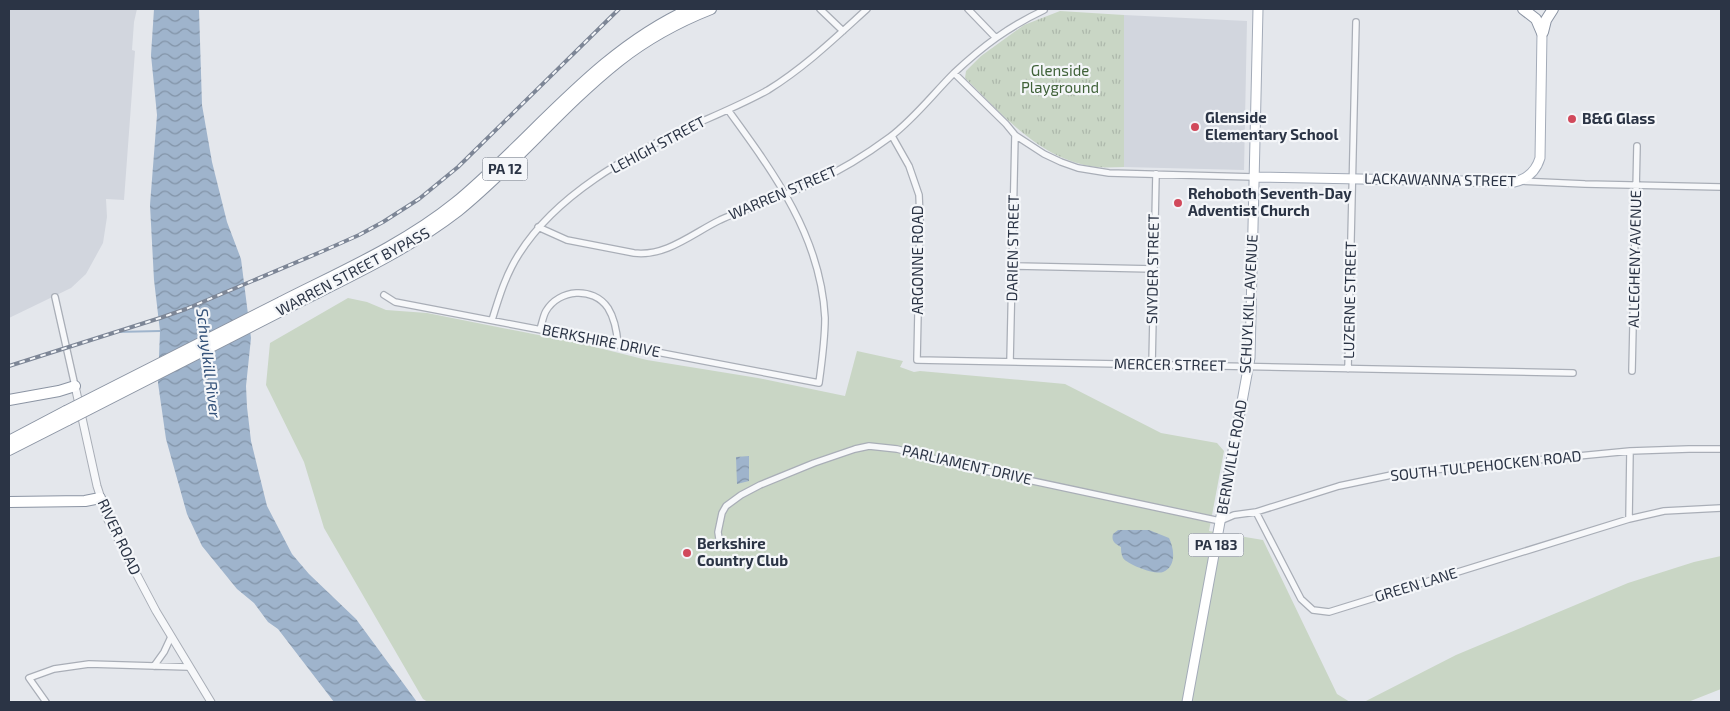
<svg xmlns="http://www.w3.org/2000/svg" width="1730" height="711" font-family="'Exo 2',sans-serif">
  <style>
    .built { fill: #d2d6de }
    .green { fill: #c9d6c5 }
    .park { fill: url(#park-tufts) }
    .water { fill: url(#water-waves) }
    .lines { fill: none; stroke-linecap: round; stroke-linejoin: round }
    .stream { stroke: #9fb4cc; stroke-width: 2 }
    .minor-casing { stroke: #a9aeb7; stroke-width: 8 }
    .tertiary-casing { stroke: #a9aeb7; stroke-width: 9 }
    .primary-casing { stroke: #a3abb8; stroke-width: 11 }
    .trunk-casing { stroke: #8b94a3; stroke-width: 12 }
    .motorway-casing { stroke: #8b94a3; stroke-width: 12 }
    .minor { stroke: #f7f8fa; stroke-width: 5.5 }
    .tertiary { stroke: #f7f8fa; stroke-width: 7 }
    .primary { stroke: #fff; stroke-width: 9 }
    .trunk { stroke: #fff; stroke-width: 10 }
    .motorway { stroke: #fff; stroke-width: 10 }
    .rail-casing { stroke: #7d8696; stroke-width: 4 }
    .rail { stroke: #f4f6f9; stroke-width: 2; stroke-dasharray: 5.5; stroke-linecap: butt }
    .motorway-bridge-casing { stroke: #8b94a3; stroke-width: 12; stroke-linecap: butt }
    .motorway-bridge { stroke: #fff; stroke-width: 10 }
    .poi-dot { fill: #d1495b; stroke: #f4f6f9; stroke-width: 2 }
    .labels { text-anchor: middle; stroke-width: 4.5; stroke-linejoin: round; paint-order: stroke }
    .shield { fill: #f4f6f9; stroke: #676e7b; stroke-width: 1 }
    .shield-label { font-size: 14px; font-weight: bold; fill: #2b3445 }
    .park-label { font-size: 15px; fill: #3f6138; stroke: #f4f6f9 }
    .poi-label { font-size: 15px; font-weight: bold; fill: #2b3445; stroke: #f4f6f9; text-anchor: start }
    .street-label { font-size: 15px; fill: #2b3445; stroke: #f4f6f9 }
    .water-label { font-size: 16px; font-style: italic; fill: #34527a; stroke: #f4f6f9 }
  </style>
  <defs>
    <pattern id="park-tufts" width="24" height="20" patternUnits="userSpaceOnUse" patternTransform="scale(1.25)"><rect width="24" height="20" fill="#c9d6c5"/><path d="M3 7l-1-3M5 7V3M7 7l1-3M15 17l-1-3M17 17v-4M19 17l1-3" fill="none" stroke="#adb8ab"/></pattern>
    <pattern id="water-waves" width="16" height="10" patternUnits="userSpaceOnUse" patternTransform="scale(1.25)"><rect width="16" height="10" fill="#9fb4cc"/><path d="M0 5q4-4 8 0t8 0" fill="none" stroke="#8293a7"/></pattern>
  </defs>
  <rect width="100%" height="100%" fill="#e4e7ec"/>
  <path class="built" d="M 9,9 L 137,9 L 134,22 L 132,50 L 135,51 L 124,200 L 106,199 L 107,217 L 103,243 L 86,274 L 71,288 L 9,318 Z
    M 1124,15 L 1247,21 L 1244,170 L 1124,167 Z"/>
  <path class="green" d="M 348,298 L 367,302 L 386,310 L 427,313 L 579,343 L 647,360 L 758,378 L 845,396 L 857,351 L 903,361 L 900,367 L 914,372 L 920,371 L 1065,384 L 1161,433 L 1217,443 L 1224,451 L 1209,531 L 1263,540 L 1337,694 L 1350,702 L 428,702 L 423,699 L 324,528 L 304,462 L 266,385 L 270,343 Z
    M 1721,556 L 1721,689 L 1688,702 L 1364,702 L 1456,655 L 1628,583 L 1694,562 Z"/>
  <path class="park" d="M 1060,11 L 1124,15 L 1124,167 C 1115,167 1106,168 1097,167 C 1041,161 1002,114 965,78 L 966,71 L 981,56 L 1024,25 Z"/>
  <path class="water" d="M 154,9 L 199,9 L 202,105 L 212,162 L 227,222 L 241,259 L 251,338 L 246,386 L 247,407 L 251,441 L 267,506 L 292,554 L 309,574 L 356,619 L 417,702 L 334,702 L 278,629 L 268,622 L 254,603 L 237,589 L 202,546 L 187,514 L 166,439 L 158,383 L 160,331 L 154,280 L 150,205 L 157,115 L 151,55 Z
    M 749,456 L 749,481 L 737,484 L 736,457 Z
    M 1118,530 L 1149,530 L 1169,538 C 1174,548 1177,566 1163,572 C 1155,575 1128,565 1123,558 C 1121,554 1121,550 1121,547 C 1115,544 1111,541 1113,534 Z"/>
  <g class="lines">
    <path class="stream" d="M 115,332 L 160,331"/>
    <g class="minor-casing">
      <path id="minor" d="M 820,9 L 843,31
        M 968,9 L 995,37
        M 954,73 L 1006,124 L 1015,135 L 1044,154 L 1061,162 L 1078,168 L 1109,173 L 1254,177
        M 892,136 L 909,166 L 919,195 L 920,219 L 917,360 L 1573,373
        M 1521,181 L 1585,184 L 1721,187
        M 538,227 L 567,240 L 634,253 C 666,257 693,233 720,220 C 751,206 784,196 815,182 C 842,170 867,154 890,137 C 914,119 933,94 954,73 C 983,46 1008,27 1044,10
        M 1012,266 L 1154,269
        M 384,295 L 395,302 L 819,383 C 822,361 825,340 825,318 C 821,237 774,173 728,110
        M 55,297 L 75,386
        M 492,320 C 499,297 506,274 519,254 C 556,195 628,155 689,127 C 716,115 743,104 768,90 C 805,67 835,38 867,9
        M 540,329 C 542,324 543,316 546,311 C 559,289 593,286 608,308 C 615,319 617,332 618,345
        M 1010,362 L 1015,135
        M 1152,365 L 1156,174
        M 1348,369 L 1356,22
        M 1632,371 L 1637,146
        M 1256,512 L 1301,599 L 1313,610 L 1329,612 L 1629,519 L 1664,511 L 1721,508
        M 1629,519 L 1630,451
        M 720,545 L 718,532 L 722,513 L 726,506 L 741,495 L 760,485 L 814,463 L 855,449 L 869,446 L 897,449 L 967,467 L 1220,521 L 1234,515 L 1256,512 L 1339,486 L 1401,473 L 1630,451 L 1689,449 L 1721,449
        M 154,666 L 164,652 L 171,637
        M 46,702 L 29,678 L 54,669 L 89,664 L 188,667"/>
    </g>
    <g class="tertiary-casing">
      <path id="tertiary" d="M 75,386 L 97,486 L 108,520 L 156,611 L 211,702"/>
    </g>
    <g class="primary-casing">
      <path id="primary" d="M 1254,177 L 1514,182 C 1528,179 1536,171 1540,158 L 1542,33
        M 1187,702 L 1250,358 L 1258,9"/>
    </g>
    <g class="trunk-casing">
      <path id="trunk" d="M 1523,9 L 1536,19 L 1542,33
        M 1543,32 L 1546,20 L 1553,9"/>
    </g>
    <g class="motorway-casing">
      <path id="motorway" d="M 281,302 C 340,272 403,245 455,203 C 534,138 595,52 690,9
        M 283,310 C 342,280 405,252 458,211 C 515,165 561,107 619,61 C 647,39 678,22 711,9
        M 9,400 L 59,391 L 75,386
        M 9,441 L 66,411
        M 9,450 L 68,420
        M 9,502 L 85,501 L 100,498"/>
    </g>
    <use href="#minor" class="minor"/>
    <use href="#tertiary" class="tertiary"/>
    <use href="#primary" class="primary"/>
    <use href="#trunk" class="trunk"/>
    <use href="#motorway" class="motorway"/>
    <g class="rail-casing">
      <path id="rail" d="M 9,366 L 160,318 L 186,309 L 323,251 L 359,235 L 383,222 L 419,199 L 458,167 L 619,9"/>
    </g>
    <use href="#rail" class="rail"/>
    <g class="motorway-bridge-casing">
      <path id="motorway-bridge" d="M 66,411 L 281,302
        M 68,420 L 283,310"/>
    </g>
    <use href="#motorway-bridge" class="motorway-bridge"/>
  </g>
  <g class="poi-dot">
    <circle cx="1572" cy="119" r="5"/>
    <circle cx="1195" cy="127" r="5"/>
    <circle cx="1178" cy="203" r="5"/>
    <circle cx="687" cy="553" r="5"/>
  </g>
  <g class="labels">
    <g class="shield">
      <rect x="482.5" y="157.5" width="45" height="23" rx="4"/>
      <rect x="1188.5" y="533.5" width="55" height="23" rx="4"/>
    </g>
    <g class="shield-label">
      <text x="505" y="174">PA 12</text>
      <text x="1216" y="550">PA 183</text>
    </g>
    <g class="park-label">
      <text x="1060" y="76">Glenside<tspan x="1060" dy="17">Playground</tspan></text>
    </g>
    <g class="poi-label">
      <text x="1205" y="123">Glenside<tspan x="1205" dy="17">Elementary School</tspan></text>
      <text x="1582" y="124">B&amp;G Glass</text>
      <text x="1188" y="199">Rehoboth Seventh-Day<tspan x="1188" dy="17">Adventist Church</tspan></text>
      <text x="697" y="549">Berkshire<tspan x="697" dy="17">Country Club</tspan></text>
    </g>
    <g class="street-label">
      <text transform="translate(658 145) rotate(-28)" y="5">LEHIGH STREET</text>
      <text transform="translate(1440 180) rotate(1)" y="5">LACKAWANNA STREET</text>
      <text transform="translate(783 193) rotate(-23)" y="5">WARREN STREET</text>
      <text transform="translate(1013 248) rotate(-89)" y="5">DARIEN STREET</text>
      <text transform="translate(1635 259) rotate(-89)" y="5">ALLEGHENY AVENUE</text>
      <text transform="translate(918 260) rotate(-90)" y="5">ARGONNE ROAD</text>
      <text transform="translate(1153 269) rotate(-89)" y="5">SNYDER STREET</text>
      <text transform="translate(353 272) rotate(-28)" y="5">WARREN STREET BYPASS</text>
      <text transform="translate(1350 300) rotate(-89)" y="5">LUZERNE STREET</text>
      <text transform="translate(1249 304) rotate(-87)" y="5">SCHUYLKILL AVENUE</text>
      <text transform="translate(601 341) rotate(11)" y="5">BERKSHIRE DRIVE</text>
      <text transform="translate(1170 365) rotate(1)" y="5">MERCER STREET</text>
      <text transform="translate(1232 457) rotate(-80)" y="5">BERNVILLE ROAD</text>
      <text transform="translate(967 465) rotate(13)" y="5">PARLIAMENT DRIVE</text>
      <text transform="translate(1486 466) rotate(-6)" y="5">SOUTH TULPEHOCKEN ROAD</text>
      <text transform="translate(119 537) rotate(65)" y="5">RIVER ROAD</text>
      <text transform="translate(1416 585) rotate(-17)" y="5">GREEN LANE</text>
    </g>
    <g class="water-label">
      <text transform="translate(209 363) rotate(83)" y="6">Schuylkill River</text>
    </g>
  </g>
  <rect width="1730" height="711" fill="none" stroke="#2b3445" stroke-width="20"/>
</svg>
